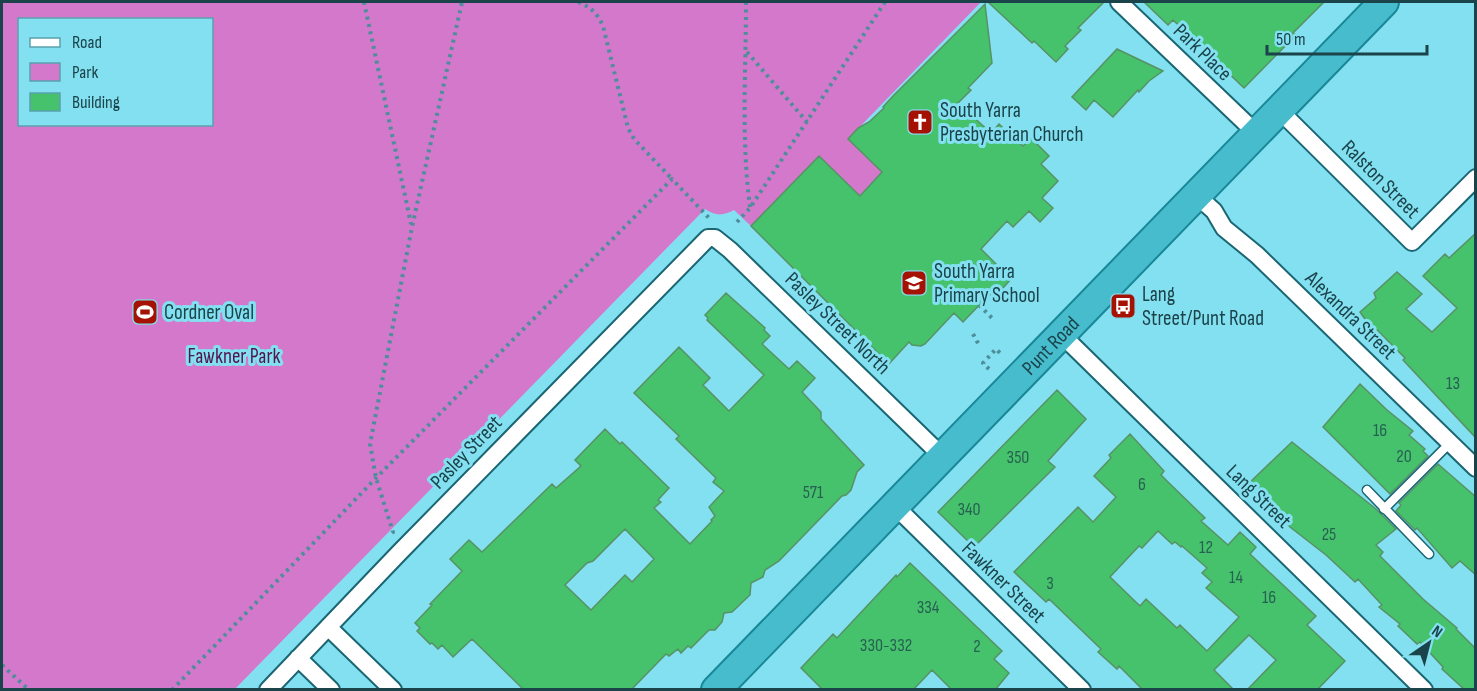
<svg xmlns="http://www.w3.org/2000/svg" width="1477" height="691" font-family="'Sofia Sans Condensed',sans-serif">
  <style>
    .green { fill: #d478cc; fill-rule: evenodd }
    .building { fill: #46c16c; stroke: #579265; stroke-width: 1.5; fill-rule: evenodd }
    .lines { fill: none; stroke-linecap: round; stroke-linejoin: round }
    .service-casing { stroke: #1a6672; stroke-width: 11 }
    .minor-casing { stroke: #1a6672; stroke-width: 20 }
    .trunk-casing { stroke: #198797; stroke-width: 32 }
    .path { stroke: #4d8e9a; stroke-width: 4; stroke-dasharray: 3 4.5; stroke-linecap: butt }
    .service { stroke: #fff; stroke-width: 8 }
    .minor { stroke: #fff; stroke-width: 16 }
    .trunk { stroke: #46bccc; stroke-width: 28 }
    .labels { text-anchor: middle; stroke-width: 6; stroke-linejoin: round; paint-order: stroke }
    .number-label { font-size: 18px; fill: #266252 }
    .street-label { font-size: 21px; fill: #1b434a; stroke: #83e0f1 }
    .poi-label { font-size: 21px; fill: #1b434a; stroke: #83e0f1; text-anchor: start }
    .park-label { font-size: 21px; fill: #52154e; stroke: #83e0f1 }
  </style>
  <rect width="100%" height="100%" fill="#83e0f1"/>
  <path class="green" d="M 2,2 L 981,2 L 848,139 L 868,159 L 894,165 L 859,196 L 819,157 L 751,226 L 734,210 C 723,216 715,216 705,209 L 234,690 L 2,689 ZM 20,20 L 212,20 L 212,124 L 20,124 Z"/>
  <path class="building" d="M 988,2 L 1104,2 L 1078,28 L 1081,30 L 1065,46 L 1068,49 L 1056,62 L 1034,41 L 1032,43 Z
    M 1144,2 L 1324,2 L 1293,33 L 1296,35 L 1244,88 L 1173,20 L 1168,25 Z
    M 985,4 L 992,63 L 968,88 L 971,90 L 958,103 L 991,133 L 999,124 L 1023,146 L 1031,138 L 1049,156 L 1041,164 L 1058,181 L 1042,198 L 1053,208 L 1040,222 L 1029,211 L 1013,227 L 1007,221 L 981,249 L 1011,279 L 994,298 L 990,294 L 963,322 L 954,313 L 925,344 L 921,346 L 912,345 L 909,342 L 889,364 L 751,226 L 819,156 L 860,196 L 882,172 L 848,139 L 858,128 L 869,122 L 884,108 L 883,107 L 893,96 Z
    M 1117,49 L 1163,71 L 1149,81 L 1139,92 L 1138,90 L 1113,117 L 1094,100 L 1086,110 L 1072,97 Z
    M 1476,233 L 1476,438 L 1403,360 L 1405,358 L 1374,327 L 1372,329 L 1360,312 L 1376,298 L 1374,293 L 1397,272 L 1422,294 L 1406,309 L 1432,332 L 1457,308 L 1423,276 L 1445,254 L 1449,258 Z
    M 726,293 L 765,328 L 764,330 L 770,336 L 762,344 L 789,369 L 797,361 L 815,378 L 802,392 L 821,412 L 821,419 L 864,465 L 857,472 L 851,490 L 846,495 L 842,496 L 779,561 L 765,570 L 763,577 L 751,583 L 750,595 L 732,612 L 724,613 L 722,622 L 715,630 L 709,630 L 691,648 L 688,646 L 681,653 L 678,649 L 669,656 L 666,654 L 631,690 L 524,690 L 472,639 L 453,657 L 442,645 L 438,649 L 432,643 L 430,644 L 417,631 L 420,628 L 415,623 L 432,605 L 430,604 L 462,571 L 450,559 L 469,540 L 482,552 L 552,484 L 556,488 L 581,466 L 575,460 L 605,429 L 620,444 L 622,442 L 669,488 L 658,500 L 661,502 L 654,508 L 690,544 L 712,521 L 711,520 L 715,516 L 709,507 L 724,491 L 713,482 L 716,478 L 676,439 L 679,436 L 634,393 L 679,347 L 710,378 L 703,385 L 729,411 L 764,375 L 707,320 L 708,318 L 705,315 ZM 625,529 L 654,559 L 632,582 L 625,575 L 591,610 L 565,585 L 587,563 L 593,561 Z
    M 1360,384 L 1387,410 L 1413,431 L 1409,435 L 1425,449 L 1423,451 L 1428,456 L 1390,494 L 1323,427 Z
    M 1057,390 L 1086,419 L 1048,461 L 1055,467 L 974,547 L 938,512 Z
    M 1130,434 L 1164,471 L 1161,475 L 1166,480 L 1205,518 L 1201,521 L 1228,545 L 1240,532 L 1256,547 L 1250,554 L 1316,616 L 1307,625 L 1345,661 L 1317,690 L 1247,690 L 1276,660 L 1249,635 L 1214,670 L 1234,690 L 1143,690 L 1119,666 L 1117,669 L 1098,652 L 1101,649 L 1049,599 L 1046,602 L 1014,572 L 1078,507 L 1093,522 L 1116,497 L 1094,476 L 1111,458 L 1109,455 ZM 1158,531 L 1172,544 L 1175,542 L 1181,547 L 1182,546 L 1207,568 L 1202,573 L 1212,582 L 1206,588 L 1239,617 L 1207,651 L 1180,625 L 1177,628 L 1146,599 L 1140,606 L 1110,577 L 1139,546 L 1142,548 Z
    M 1292,442 L 1376,509 L 1396,529 L 1376,545 L 1383,552 L 1380,556 L 1423,599 L 1457,628 L 1456,629 L 1476,649 L 1476,690 L 1465,690 L 1442,669 L 1443,667 L 1420,642 L 1417,644 L 1398,626 L 1400,624 L 1379,607 L 1382,605 L 1358,579 L 1355,582 L 1326,555 L 1290,527 L 1268,501 L 1264,505 L 1246,486 Z
    M 1438,464 L 1476,497 L 1476,575 L 1460,561 L 1452,568 L 1417,528 L 1415,530 L 1396,511 L 1401,505 L 1399,503 Z
    M 910,563 L 1002,651 L 994,659 L 1009,673 L 995,690 L 952,690 L 932,670 L 913,690 L 823,690 L 801,668 L 833,634 L 837,638 L 896,575 L 897,577 Z"/>
  <g class="lines">
    <g class="service-casing">
      <path id="service" d="M 1367,490 L 1429,554
        M 1384,509 L 1450,443"/>
    </g>
    <g class="minor-casing">
      <path id="minor" d="M 1119,2 L 1256,133
        M 1279,110 L 1412,242 L 1476,178
        M 1196,195 L 1214,211 L 1224,228 L 1257,255 L 1476,468
        M 1062,335 L 1424,690
        M 895,506 L 1082,690
        M 328,627 L 393,690
        M 298,658 L 331,690
        M 268,690 L 399,553 L 708,238 L 715,238 L 730,250 L 943,457"/>
    </g>
    <g class="trunk-casing">
      <g id="trunk">
        <path id="s1" d="M 716,690 L 1384,2"/>
      </g>
    </g>
    <path class="path" d="M 364,2 L 411,224
      M 578,2 C 591,7 597,13 603,26 L 628,128 L 634,139 L 672,179
      M 746,2 C 746,70 741,139 750,207
      M 747,52 L 807,122
      M 737,222 L 750,208 L 885,2
      M 979,305 L 994,320
      M 973,334 L 979,345
      M 989,369 L 983,363 L 996,349 L 1002,355
      M 392,533 L 393,532 L 376,478 L 370,444 L 412,227 L 462,2
      M 2,665 L 29,690
      M 172,690 L 376,478 L 672,179 L 709,218"/>
    <use href="#service" class="service"/>
    <use href="#minor" class="minor"/>
    <use href="#trunk" class="trunk"/>
  </g>
  <defs>
    <g id="church-square" transform="scale(1.35)"><rect x="-9" y="-9" width="18" height="18" rx="4" fill="#a51102" stroke="#83e0f1"/><path d="M-1.2-6h2.4v3.5h3.3v2.4h-3.3V6h-2.4V-.1h-3.3v-2.4h3.3Z" fill="#fff"/></g>
    <g id="school-square" transform="scale(1.35)"><rect x="-9" y="-9" width="18" height="18" rx="4" fill="#a51102" stroke="#83e0f1"/><path d="M0-5L7-2L0 1L-7-2ZM-4 1L0 2.5L4 1V4Q0 6-4 4Z" fill="#fff"/></g>
    <g id="bus-square" transform="scale(1.35)"><rect x="-9" y="-9" width="18" height="18" rx="4" fill="#a51102" stroke="#83e0f1"/><path d="M-5-6H5V4H4V6H2V4H-2V6H-4V4H-5ZM-3.5-4V0h7V-4ZM-3.5 1.2v1.5H-2V1.2ZM2 1.2v1.5H3.5V1.2Z" fill="#fff"/></g>
    <g id="stadium-square" transform="scale(1.35)"><rect x="-9" y="-9" width="18" height="18" rx="4" fill="#a51102" stroke="#83e0f1"/><path d="M0-5a6.5 5 0 1 0 0 10a6.5 5 0 1 0 0-10ZM-3.5-1.8h7v3.6h-7Z" fill="#fff"/></g>
  </defs>
  <g fill-rule="evenodd">
    <use href="#church-square" x="920" y="122"/>
    <use href="#school-square" x="914" y="283"/>
    <use href="#bus-square" x="1123" y="306"/>
    <use href="#stadium-square" x="145" y="312"/>
  </g>
  <g class="labels">
    <g class="number-label">
      <text x="1453" y="389">13</text>
      <text x="1380" y="436">16</text>
      <text x="1404" y="462">20</text>
      <text x="1018" y="463">350</text>
      <text x="1142" y="490">6</text>
      <text x="813" y="498">571</text>
      <text x="969" y="515">340</text>
      <text x="1329" y="540">25</text>
      <text x="1206" y="553">12</text>
      <text x="1236" y="583">14</text>
      <text x="1050" y="589">3</text>
      <text x="1269" y="603">16</text>
      <text x="928" y="613">334</text>
      <text x="886" y="651">330-332</text>
      <text x="977" y="652">2</text>
    </g>
    <g class="street-label">
      <text transform="translate(1203 52) rotate(44)" y="7">Park Place</text>
      <text transform="translate(1381 179) rotate(45)" y="7">Ralston Street</text>
      <text transform="translate(1351 315) rotate(44)" y="7">Alexandra Street</text>
      <text transform="translate(838 323) rotate(44)" y="7">Pasley Street North</text>
      <text dy="7" stroke="none"><textPath href="#s1" startOffset="480">Punt Road</textPath></text>
      <text transform="translate(466 452) rotate(-46)" y="7">Pasley Street</text>
      <text transform="translate(1259 496) rotate(44)" y="7">Lang Street</text>
      <text transform="translate(1004 582) rotate(44)" y="7">Fawkner Street</text>
    </g>
    <g class="poi-label">
      <text x="940" y="117">South Yarra<tspan x="940" dy="24">Presbyterian Church</tspan></text>
      <text x="934" y="278">South Yarra<tspan x="934" dy="24">Primary School</tspan></text>
      <text x="1142" y="301">Lang<tspan x="1142" dy="24">Street/Punt Road</tspan></text>
      <text x="164" y="319">Cordner Oval</text>
    </g>
    <g class="park-label">
      <text x="234" y="363">Fawkner Park</text>
    </g>
  </g>
  <rect width="1477" height="691" fill="none" stroke="#1b434a" stroke-width="6"/>
  <rect x="18" y="18" width="195" height="108" fill="#83e0f1" stroke="#59a1ae" stroke-width="1.5"/>
  <rect x="30" y="38" width="30" height="9" fill="#ffffff" stroke="#59a1ae" stroke-width="1.5"/>
  <text x="72" y="48" font-size="18" fill="#1b434a">Road</text>
  <rect x="30" y="63" width="30" height="18" fill="#d478cc" stroke="#59a1ae" stroke-width="1.5"/>
  <text x="72" y="78" font-size="18" fill="#1b434a">Park</text>
  <rect x="30" y="93" width="30" height="18" fill="#46c16c" stroke="#59a1ae" stroke-width="1.5"/>
  <text x="72" y="108" font-size="18" fill="#1b434a">Building</text>
  <g transform="translate(1429 643) rotate(35)" stroke="#83e0f1" stroke-width="4.5" paint-order="stroke">
  <path d="M0-4.5L10 22L0 15L-10 22Z" fill="#1b434a"/>
  <text y="-9" font-size="16" font-weight="bold" text-anchor="middle" fill="#1b434a">N</text>
  </g>
  <path d="M1267 45v9h160v-9" fill="none" stroke="#1b434a" stroke-width="3"/>
  <text x="1276" y="45" font-size="18" fill="#1b434a" stroke="#83e0f1" stroke-width="4.5" paint-order="stroke">50 m</text>
</svg>
